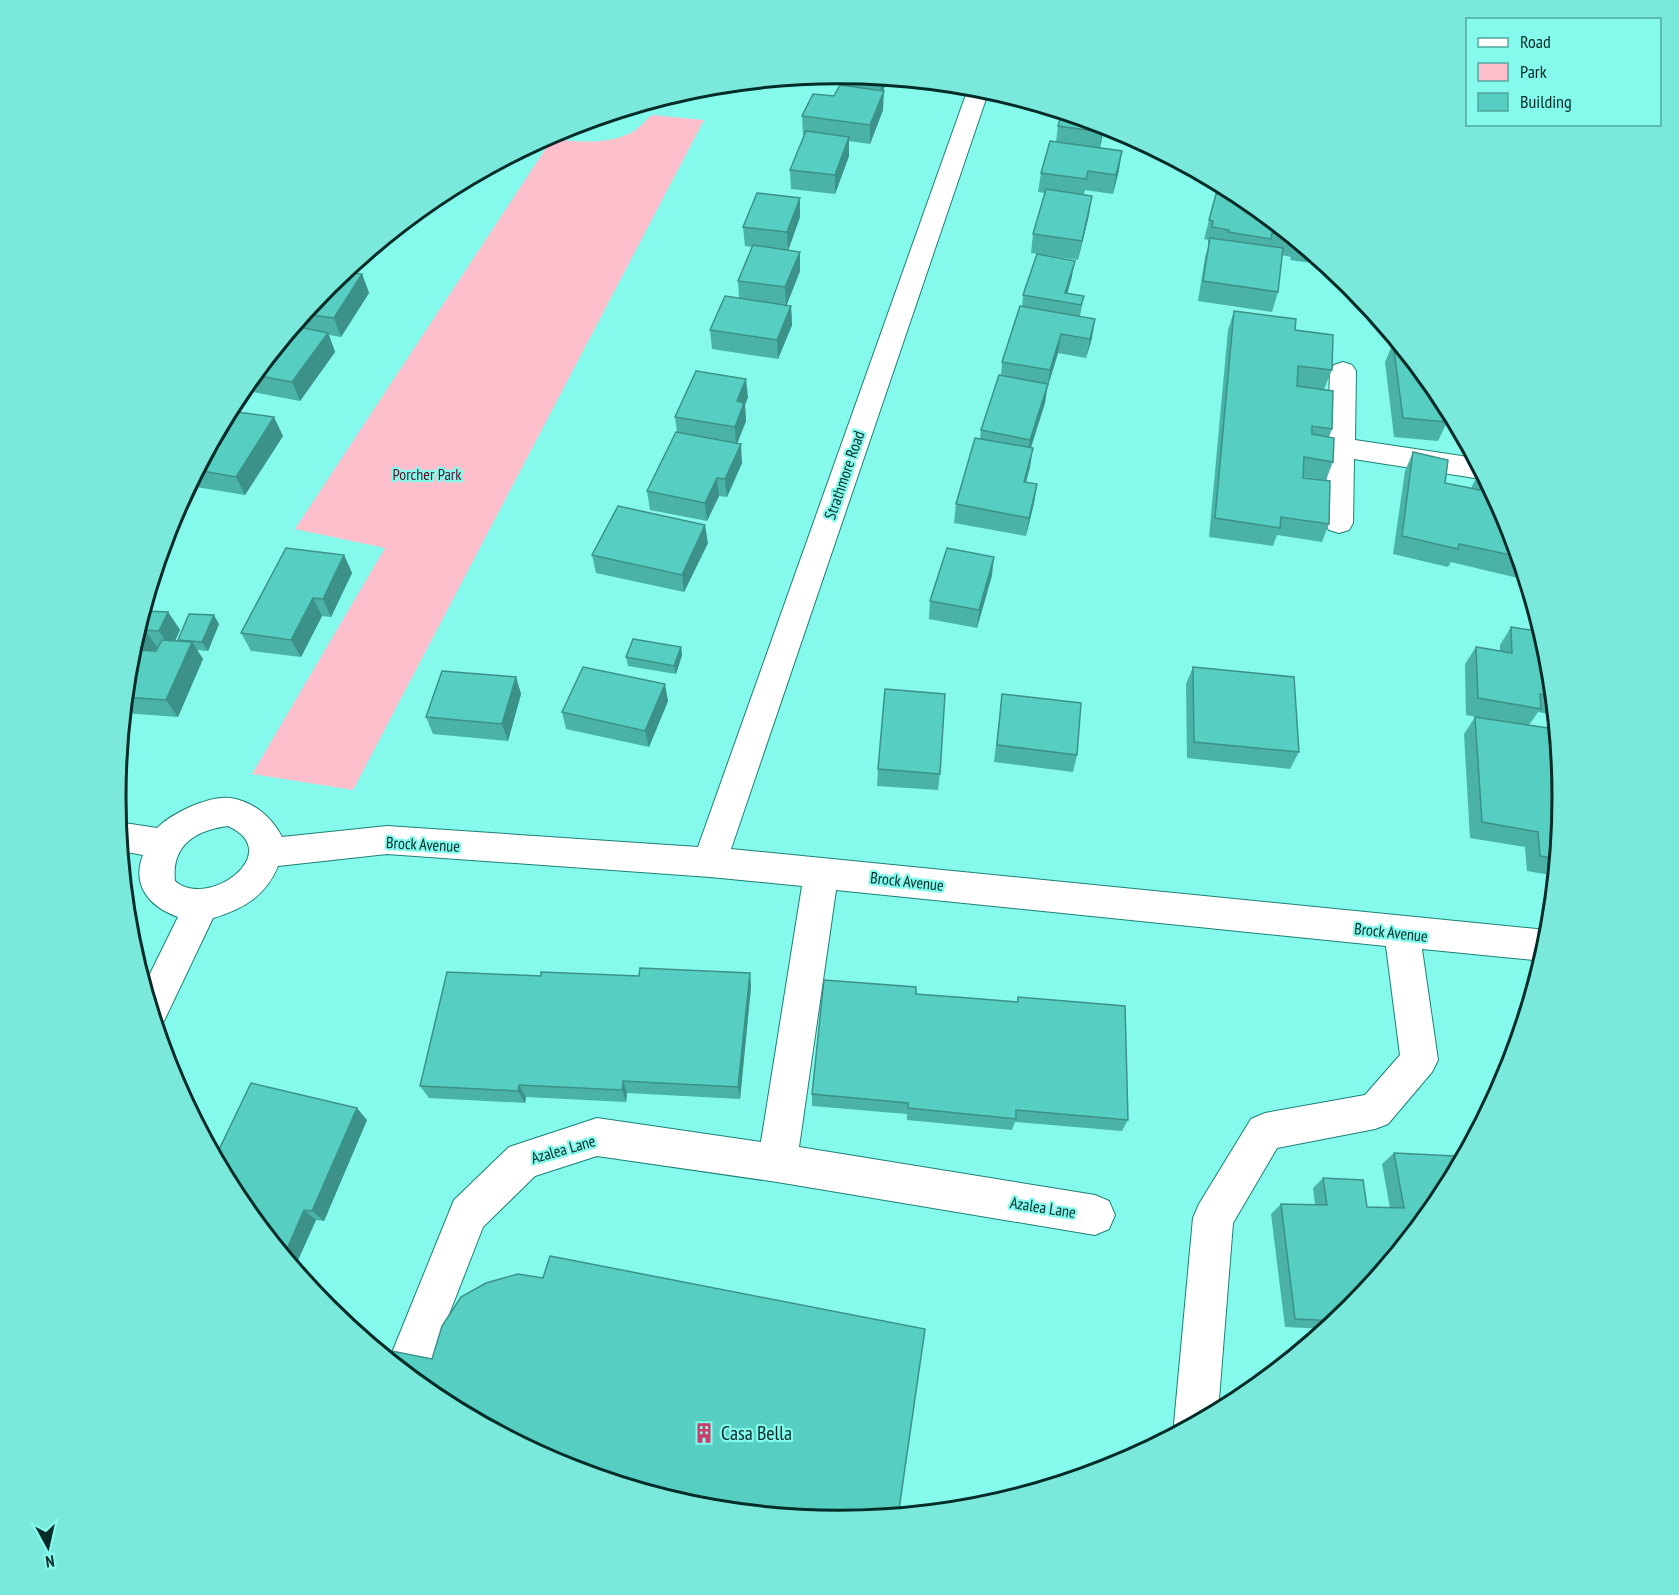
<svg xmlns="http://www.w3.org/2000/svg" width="1679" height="1595" font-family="'PT Sans Narrow',sans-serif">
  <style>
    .green { fill: #fdbfcb }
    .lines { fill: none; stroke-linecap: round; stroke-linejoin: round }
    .minor-casing { stroke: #1e8077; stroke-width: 2 }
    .minor { fill: #fff; fill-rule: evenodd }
    .wall { fill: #4ab2a7 }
    .shaded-wall { fill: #3c9188 }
    .building { fill: #56cfc2; stroke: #3c9188; stroke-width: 1.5 }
    .labels { text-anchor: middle; stroke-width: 4.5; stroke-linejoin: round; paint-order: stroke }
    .park-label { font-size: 16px; fill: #571128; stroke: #84f9ec }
    .street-label { font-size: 16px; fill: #032c28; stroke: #84f9ec }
    .near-poi-label { font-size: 20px; fill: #032c28; stroke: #84f9ec; text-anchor: start }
    .rim { fill: none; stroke: #032c28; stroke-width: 3 }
  </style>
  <rect width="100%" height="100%" fill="#84f9ec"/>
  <path class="green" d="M 652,115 L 704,120 L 353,790 L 252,774 L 385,548 L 295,529 L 552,139 C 578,142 611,145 634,131 C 640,127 646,120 652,115 Z"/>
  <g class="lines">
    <g class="minor-casing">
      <path id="minor" d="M 969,86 L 989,90 L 731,849 L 1547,930 L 1550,931 L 1543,961 L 1422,949 L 1438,1060 L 1432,1072 L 1388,1124 L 1375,1129 L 1277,1148 L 1233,1223 L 1218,1412 L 1178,1433 L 1174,1424 L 1193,1218 L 1199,1204 L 1251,1119 L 1265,1113 L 1365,1095 L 1400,1055 L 1386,946 L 836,890 L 799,1147 L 1095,1195 L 1109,1201 L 1115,1215 L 1109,1229 L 1095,1235 L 777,1182 L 597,1156 L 535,1176 L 483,1227 L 421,1386 L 389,1360 L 454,1200 L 509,1147 L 597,1118 L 761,1142 L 802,886 L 710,877 L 387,854 L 278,866 C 266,896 243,909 213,918 L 164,1021 L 155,1024 L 144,986 L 178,917 C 150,907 131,886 143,855 L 121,851 L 118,822 L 157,828 C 172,813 209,795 231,798 C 254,802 272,817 282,837 L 387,826 L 698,847 ZM 228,826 C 287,853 207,910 175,881 C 171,845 196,830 228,826 Z
        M 1343,362 L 1352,365 L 1356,371 L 1355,440 L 1475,458 L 1485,477 L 1481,479 L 1354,459 L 1353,523 L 1349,530 L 1339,533 L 1329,530 L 1325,523 L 1330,371 L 1334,365 Z"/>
    </g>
    <use href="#minor" class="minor"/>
  </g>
  <path class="wall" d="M 841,76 L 888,78 L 883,91 L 883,110 L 870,144 L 849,141 L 849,156 L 835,194 L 791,189 L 790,170 L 804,135 L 803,135 L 802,116 L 834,96 L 841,86 Z
    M 1105,125 L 1100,148 L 1119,170 L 1113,194 L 1085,190 L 1084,194 L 1089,215 L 1078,260 L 1031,253 L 1033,234 L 1045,193 L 1038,192 L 1041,173 L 1056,142 L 1058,126 Z
    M 1216,194 L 1244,197 L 1327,265 L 1290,260 L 1291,257 L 1282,255 L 1278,292 L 1272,312 L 1198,301 L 1205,257 L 1208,247 L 1208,240 L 1204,239 Z
    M 800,217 L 788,250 L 800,271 L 786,305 L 791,306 L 792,325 L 778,359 L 712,349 L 710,330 L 739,298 L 738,281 L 752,247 L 745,246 L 743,227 Z
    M 378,244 L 369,259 L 361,258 Z
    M 1075,261 L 1071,280 L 1067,293 L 1084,296 L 1080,316 L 1092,338 L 1086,358 L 1058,353 L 1047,389 L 1045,403 L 1031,448 L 1030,467 L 1026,482 L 1037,484 L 1034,503 L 1026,536 L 954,523 L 956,504 L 980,439 L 981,430 L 1001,375 L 1002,362 L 1022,307 L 1023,295 Z
    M 362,274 L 369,293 L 341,337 L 329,335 L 335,352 L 300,401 L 253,392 L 249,382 L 328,285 Z
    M 1234,311 L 1295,330 L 1332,370 L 1324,389 L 1332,429 L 1329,437 L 1333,462 L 1326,480 L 1303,477 L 1329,524 L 1322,542 L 1277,535 L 1273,546 L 1209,537 L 1228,330 Z
    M 1393,343 L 1442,396 L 1453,418 L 1447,417 L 1447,422 L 1438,441 L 1394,437 L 1385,362 Z
    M 748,397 L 745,405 L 746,421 L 737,444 L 742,463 L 727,497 L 719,496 L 707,521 L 650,510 L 647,491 L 677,432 L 675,417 Z
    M 229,411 L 283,436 L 245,495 L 196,487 L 192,480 Z
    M 1460,431 L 1468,444 L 1462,444 Z
    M 1413,452 L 1445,483 L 1472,489 L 1472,486 L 1481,469 L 1509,521 L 1526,580 L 1451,562 L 1448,567 L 1393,554 L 1405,471 Z
    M 708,543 L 684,592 L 596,573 L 592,555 Z
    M 344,555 L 352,573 L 331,617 L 322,616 L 301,657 L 251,651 L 241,633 Z
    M 992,575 L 977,628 L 929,619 L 930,601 Z
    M 143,611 L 168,612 L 180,630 L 175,641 L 178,641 L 178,640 L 219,624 L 208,651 L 197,650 L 203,659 L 178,717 L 124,713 L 129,656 Z
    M 1511,627 L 1550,657 L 1555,715 L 1538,712 L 1529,725 L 1555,793 L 1563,798 L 1556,876 L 1527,871 L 1525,847 L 1470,838 L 1464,734 L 1475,717 L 1487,719 L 1466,715 L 1465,664 L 1476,647 L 1500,651 L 1500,645 Z
    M 681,647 L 682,655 L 676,674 L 628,666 L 626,657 Z
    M 1193,667 L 1299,752 L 1290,769 L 1187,758 L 1186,684 Z
    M 516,677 L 521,694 L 508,741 L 433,734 L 426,717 Z
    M 1002,694 L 1077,755 L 1073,772 L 994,762 Z
    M 668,701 L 649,747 L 566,729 L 562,712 Z
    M 878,769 L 940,774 L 938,790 L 877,786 Z
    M 750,973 L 751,987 L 740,1099 L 627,1093 L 626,1102 L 526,1097 L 525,1103 L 429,1098 L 420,1086 L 541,976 L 639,976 Z
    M 916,994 L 1017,1002 L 1018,997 L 1128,1120 L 1122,1131 L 1015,1122 L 1012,1130 L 907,1120 L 907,1114 L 812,1106 L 812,1094 Z
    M 367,1120 L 324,1221 L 316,1220 L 294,1269 L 237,1199 Z
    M 1394,1153 L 1454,1156 L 1351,1310 L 1328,1329 L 1285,1327 L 1271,1214 L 1281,1204 L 1315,1205 L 1313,1188 L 1323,1178 L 1367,1207 L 1390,1208 L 1382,1164 Z"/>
  <path class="shaded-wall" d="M 882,78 L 888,78 L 880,100 L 881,80 Z
    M 884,91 L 883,110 L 870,144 L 870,125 Z
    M 1104,125 L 1105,125 L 1099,151 L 1102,132 Z
    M 849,137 L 849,156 L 835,194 L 835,175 Z
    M 1122,151 L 1119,170 L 1113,194 L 1116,175 Z
    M 1092,196 L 1089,215 L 1078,260 L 1082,241 Z
    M 800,198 L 800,217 L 788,251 L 787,232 Z
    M 378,244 L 369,259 L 367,253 Z
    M 800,252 L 800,271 L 786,307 L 785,287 Z
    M 1075,261 L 1071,280 L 1065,302 L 1065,293 Z
    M 362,274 L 369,293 L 341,337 L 334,318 Z
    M 791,306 L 792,325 L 778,359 L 777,340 Z
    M 1095,319 L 1092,338 L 1086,358 L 1090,339 Z
    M 328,333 L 335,352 L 300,401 L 292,382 Z
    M 1061,334 L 1058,353 L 1047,389 L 1045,403 L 1027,459 L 1030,440 L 1048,384 L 1050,370 Z
    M 746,379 L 748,397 L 745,405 L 746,421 L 736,446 L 735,427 L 737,401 Z
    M 274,417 L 283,436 L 245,495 L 236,477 Z
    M 741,444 L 742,463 L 727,497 L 725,479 Z
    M 1033,448 L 1030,467 L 1021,500 L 1024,482 Z
    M 717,478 L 719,496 L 707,521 L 705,503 Z
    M 1037,484 L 1034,503 L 1026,536 L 1029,518 Z
    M 180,503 L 186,515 L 162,549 L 171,520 Z
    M 705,525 L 708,543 L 684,592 L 682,575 Z
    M 344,555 L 352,573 L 331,617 L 323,599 Z
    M 994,557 L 992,575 L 977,628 L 979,610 Z
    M 313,598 L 322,616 L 301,657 L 291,640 Z
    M 168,612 L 180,630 L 171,649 L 159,631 Z
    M 214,615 L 219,624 L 208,651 L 202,642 Z
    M 145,630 L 157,647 L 147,667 L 135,650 Z
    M 192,642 L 203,659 L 178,717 L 166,700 Z
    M 681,647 L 682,655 L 676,674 L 674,666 Z
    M 516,677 L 521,694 L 508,741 L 502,724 Z
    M 665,684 L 668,701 L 649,747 L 645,731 Z
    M 750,973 L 751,987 L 740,1099 L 738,1087 Z
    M 623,1081 L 627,1093 L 626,1102 L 622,1090 Z
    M 519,1085 L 526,1097 L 525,1103 L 518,1091 Z
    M 357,1108 L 367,1120 L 324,1221 L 312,1211 Z
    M 304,1210 L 316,1220 L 294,1269 L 284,1256 Z"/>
  <path class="building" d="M 842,74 L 882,78 L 881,80 L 841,76 Z
    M 840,85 L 884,91 L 870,125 L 802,116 L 813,94 L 834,96 Z
    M 1062,112 L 1104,125 L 1102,132 L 1058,126 Z
    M 806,131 L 849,137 L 835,175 L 790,170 Z
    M 1050,141 L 1122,151 L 1116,175 L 1088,171 L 1086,179 L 1041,173 Z
    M 1046,189 L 1092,196 L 1082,241 L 1033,234 Z
    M 757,193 L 800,198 L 787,232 L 743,227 Z
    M 1216,194 L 1244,197 L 1292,237 L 1272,233 L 1271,239 L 1228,232 L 1229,230 L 1212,227 L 1213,221 L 1209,220 Z
    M 1210,238 L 1283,248 L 1278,292 L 1203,281 Z
    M 753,245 L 800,252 L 785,287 L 738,281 Z
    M 1037,254 L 1075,261 L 1065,293 L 1084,296 L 1081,305 L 1023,295 Z
    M 344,272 L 362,274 L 334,318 L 304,314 L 328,285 Z
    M 725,296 L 791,306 L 777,340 L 710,330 Z
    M 1020,306 L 1095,319 L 1090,339 L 1061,334 L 1050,370 L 1002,362 Z
    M 1234,311 L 1296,319 L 1295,330 L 1333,335 L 1332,370 L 1298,366 L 1297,386 L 1333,391 L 1332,429 L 1312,426 L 1312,434 L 1334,438 L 1333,462 L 1304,457 L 1303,478 L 1330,481 L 1329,524 L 1281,517 L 1280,528 L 1215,518 Z
    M 294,326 L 328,333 L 292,382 L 254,375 Z
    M 1393,343 L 1399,343 L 1442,396 L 1444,400 L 1447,422 L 1403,418 Z
    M 696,371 L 746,379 L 737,401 L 744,403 L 735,427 L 675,417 Z
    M 999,375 L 1048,384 L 1030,440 L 981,430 Z
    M 229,411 L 274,417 L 236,477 L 197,470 Z
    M 676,432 L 741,444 L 725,479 L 717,478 L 705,503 L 647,491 Z
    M 975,438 L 1033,448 L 1024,482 L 1037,484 L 1029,518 L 956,504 Z
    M 1413,452 L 1448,460 L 1445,483 L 1480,490 L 1482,470 L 1509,521 L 1520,557 L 1459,544 L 1458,549 L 1402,536 Z
    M 618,506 L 705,525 L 682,575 L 592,555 Z
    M 286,548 L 344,555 L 323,599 L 313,598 L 291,640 L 241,633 Z
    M 947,548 L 994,557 L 979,610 L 930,601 Z
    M 143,611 L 168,612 L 159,631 L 145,630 L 135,650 L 156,651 L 162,640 L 192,642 L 166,700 L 125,697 L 129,656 Z
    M 189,614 L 214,615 L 202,642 L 178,640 Z
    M 1511,627 L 1542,632 L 1550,657 L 1554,696 L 1540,694 L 1541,709 L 1478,698 L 1476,647 L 1512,653 Z
    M 633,639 L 681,647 L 674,666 L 626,657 Z
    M 583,667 L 665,684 L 645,731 L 562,712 Z
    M 1193,667 L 1294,677 L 1299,752 L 1194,742 Z
    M 442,671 L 516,677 L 502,724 L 426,717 Z
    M 885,689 L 945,694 L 940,774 L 878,769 Z
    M 1002,694 L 1081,703 L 1077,755 L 997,745 Z
    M 1475,717 L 1548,728 L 1555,793 L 1563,795 L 1563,798 L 1557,859 L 1540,856 L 1538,832 L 1482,822 Z
    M 640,968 L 750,973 L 738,1087 L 623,1081 L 622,1090 L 519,1085 L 518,1091 L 420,1086 L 447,972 L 541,976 L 541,972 L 639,976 Z
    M 824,980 L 916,987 L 916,994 L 969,998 L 1018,1002 L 1018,997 L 1125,1006 L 1128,1120 L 1016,1110 L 1016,1119 L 908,1108 L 908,1103 L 812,1094 Z
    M 251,1083 L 357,1108 L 312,1211 L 304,1210 L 284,1256 L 237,1199 L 215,1158 Z
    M 1394,1153 L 1454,1156 L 1457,1171 L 1441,1200 L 1351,1310 L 1338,1321 L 1295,1319 L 1281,1204 L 1327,1205 L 1323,1178 L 1363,1180 L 1367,1207 L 1404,1208 Z
    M 550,1256 L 925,1329 L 898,1516 L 839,1521 L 698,1508 L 562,1466 L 437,1399 L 389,1360 L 392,1351 L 432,1359 L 442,1326 L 461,1297 L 486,1283 L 518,1274 L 543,1278 Z"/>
  <defs>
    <g id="building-bare" transform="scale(1.62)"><path d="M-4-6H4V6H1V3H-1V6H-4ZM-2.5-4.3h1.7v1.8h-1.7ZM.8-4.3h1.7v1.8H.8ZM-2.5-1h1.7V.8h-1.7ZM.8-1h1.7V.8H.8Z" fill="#cb3d6a" stroke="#84f9ec" stroke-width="2.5" paint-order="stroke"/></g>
  </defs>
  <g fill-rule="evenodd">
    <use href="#building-bare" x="704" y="1433"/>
  </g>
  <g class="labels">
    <g class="park-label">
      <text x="427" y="480">Porcher Park</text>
    </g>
    <g class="street-label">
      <text transform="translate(844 475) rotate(-71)" y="6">Strathmore Road</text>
      <text transform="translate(423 844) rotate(3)" y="6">Brock Avenue</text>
      <text transform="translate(907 881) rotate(6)" y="6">Brock Avenue</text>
      <text transform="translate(1391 932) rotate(6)" y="6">Brock Avenue</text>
      <text transform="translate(563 1149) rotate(-16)" y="6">Azalea Lane</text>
      <text transform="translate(1043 1207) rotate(9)" y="6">Azalea Lane</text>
    </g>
    <g class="near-poi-label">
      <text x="721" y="1440">Casa Bella</text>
    </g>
  </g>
  <path d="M0 0H1679V1595H0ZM126 797a713 713 0 1 1 1426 0a713 713 0 1 1-1426 0Z" fill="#7ae9dc" fill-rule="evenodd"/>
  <path class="rim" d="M126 797a713 713 0 1 1 1426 0a713 713 0 1 1-1426 0Z"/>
  <rect x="1466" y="18" width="195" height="108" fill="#84f9ec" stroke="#50a79e" stroke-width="1.5"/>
  <rect x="1478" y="38" width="30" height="9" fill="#ffffff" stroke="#50a79e" stroke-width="1.5"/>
  <text x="1520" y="48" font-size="18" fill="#032c28">Road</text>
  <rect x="1478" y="63" width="30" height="18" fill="#fdbfcb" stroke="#50a79e" stroke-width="1.5"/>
  <text x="1520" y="78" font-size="18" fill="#032c28">Park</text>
  <rect x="1478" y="93" width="30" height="18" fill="#56cfc2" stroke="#50a79e" stroke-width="1.5"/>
  <text x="1520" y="108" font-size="18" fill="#032c28">Building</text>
  <g transform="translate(48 1547) rotate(172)" stroke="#84f9ec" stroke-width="4.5" paint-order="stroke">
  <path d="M0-4.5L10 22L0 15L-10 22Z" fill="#032c28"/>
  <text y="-9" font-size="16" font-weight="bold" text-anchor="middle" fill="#032c28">N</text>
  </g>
</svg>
